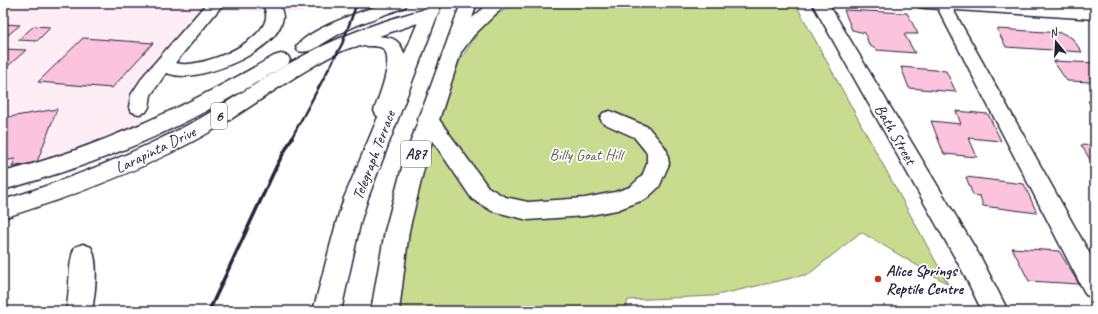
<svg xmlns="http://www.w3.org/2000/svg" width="1098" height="314" font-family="Caveat,sans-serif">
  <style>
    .built { fill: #feedf4 }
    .green { fill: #c8db8f; stroke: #757e65 }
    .building { fill: #fbc4dc; stroke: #22223b }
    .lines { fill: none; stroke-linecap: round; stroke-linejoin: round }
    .minor-casing { stroke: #22223b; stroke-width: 3 }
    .major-casing { stroke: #22223b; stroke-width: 3 }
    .highway-casing { stroke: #22223b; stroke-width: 3 }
    .minor { fill: #fff; fill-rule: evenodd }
    .major { fill: #fff; fill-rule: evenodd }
    .highway { fill: #fff; fill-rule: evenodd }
    .rail-far1 { stroke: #22223b; stroke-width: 2.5 }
    .rail { stroke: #22223b; stroke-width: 3.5 }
    .poi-dot { fill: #c8321e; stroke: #fff; stroke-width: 1.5 }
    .labels { text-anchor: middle; stroke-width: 3.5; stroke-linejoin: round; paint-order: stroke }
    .shield { fill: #fff; stroke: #646476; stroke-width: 1 }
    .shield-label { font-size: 15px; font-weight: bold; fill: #22223b }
    .street-label { font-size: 16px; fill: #22223b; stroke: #fff }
    .park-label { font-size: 16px; fill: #545a54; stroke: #fff }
    .poi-label { font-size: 16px; font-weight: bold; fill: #22223b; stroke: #fff; text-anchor: start }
  </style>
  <rect width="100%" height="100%" fill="#fff"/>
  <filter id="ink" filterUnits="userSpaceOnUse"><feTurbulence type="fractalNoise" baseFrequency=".025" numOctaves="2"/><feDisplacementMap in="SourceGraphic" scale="8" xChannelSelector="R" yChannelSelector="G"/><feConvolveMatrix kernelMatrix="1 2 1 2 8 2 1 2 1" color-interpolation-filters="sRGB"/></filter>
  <g filter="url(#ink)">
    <path class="built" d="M 3,3 L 311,3 L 304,13 L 211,10 L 139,107 L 146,132 L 3,181 Z"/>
    <path class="green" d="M 516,3 L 795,3 L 948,284 L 861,232 L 809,274 L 713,296 L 628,300 L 625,311 L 392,311 L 412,181 L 460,60 L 486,21 Z"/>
    <path class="building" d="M 844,10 L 907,13 L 918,34 L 904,34 L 915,53 L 877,50 L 869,45 L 865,33 L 852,30 Z
      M 3,24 L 20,25 L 8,35 L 3,35 Z
      M 34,26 L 51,27 L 37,41 L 18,40 Z
      M 997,29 L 1062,33 L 1072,38 L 1082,52 L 1006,47 Z
      M 83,38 L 153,43 L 112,88 L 38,82 Z
      M 3,49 L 26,50 L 8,66 L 3,66 Z
      M 1053,61 L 1095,63 L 1095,77 L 1089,77 L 1093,82 L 1067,81 Z
      M 901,67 L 946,71 L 956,92 L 909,88 Z
      M 1088,101 L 1095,102 L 1095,112 Z
      M 57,109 L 37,162 L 12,167 L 15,159 L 3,161 L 3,118 Z
      M 956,111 L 988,114 L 1001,141 L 969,138 L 977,157 L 944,154 L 931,121 L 961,124 Z
      M 1081,145 L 1095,146 L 1095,161 L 1091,161 Z
      M 966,177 L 1024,184 L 1037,213 L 983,206 L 980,196 L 973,195 Z
      M 1012,248 L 1059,251 L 1079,284 L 1029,281 Z
      M 8,299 L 6,311 L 3,311 L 3,300 Z"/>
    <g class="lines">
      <g class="minor-casing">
        <path id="minor" d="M 207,3 L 224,3 L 175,63 C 198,70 262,44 266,18 C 267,12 264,7 262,3 L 278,3 C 280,7 283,12 283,17 C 279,50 212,76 184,76 C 178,76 172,75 166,73 L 151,95 L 149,107 L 146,112 L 139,114 L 132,112 L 129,107 L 131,95 L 144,75 Z
          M 812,3 L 828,3 L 981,258 L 1008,311 L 982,311 L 963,272 Z
          M 935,3 L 950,4 L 1095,263 L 1095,298 L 1086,295 Z
          M 1077,3 L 1094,3 L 1095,8 C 1088,14 1081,10 1077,3 Z
          M 610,111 L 648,127 L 664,146 L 667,151 L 669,164 L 659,187 L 646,199 L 617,210 L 585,216 L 528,220 L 492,211 L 472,199 L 418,119 L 421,114 L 428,112 L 435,114 L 488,187 L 505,197 L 528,202 L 585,198 L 615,192 L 630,187 L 642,176 L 647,164 L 647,153 L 634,137 L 603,123 L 600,118 L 603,113 Z
          M 83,244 L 91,247 C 99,262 95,294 92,311 L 66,311 C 71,291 67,263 75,247 Z"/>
      </g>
      <g class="major-casing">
        <path id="major" d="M 384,3 L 407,3 L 405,7 C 379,17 352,25 329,40 C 318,46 311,54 298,51 L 296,47 C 309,28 362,12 384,3 Z
          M 489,3 L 507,3 L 474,35 L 462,51 L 455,53 L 448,51 L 446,47 L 462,27 Z
          M 917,3 L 1005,3 L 1095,9 L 1095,19 L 925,8 L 919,7 Z
          M 430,8 L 436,9 L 439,13 L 436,17 L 379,36 C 384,37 391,37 395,40 C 415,53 401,99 391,116 L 384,118 L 377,116 L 374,111 C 378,98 396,57 382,48 C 378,45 355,46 350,48 C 337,52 324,60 312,67 C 279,86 248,109 215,129 C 148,168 77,195 3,218 L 3,200 C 71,179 136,153 199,119 C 234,99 267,75 303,56 C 342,35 386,19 430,8 Z
          M 281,54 L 288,56 L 290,60 L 288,64 C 233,97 178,129 118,152 C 81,167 42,179 3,190 L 3,172 C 101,147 187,106 274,56 Z"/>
      </g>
      <g class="highway-casing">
        <path id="highway" d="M 426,3 L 442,3 L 368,198 L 361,220 L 341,311 L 313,311 L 337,220 L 344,198 Z
          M 461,3 L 477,3 L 426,160 L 409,231 L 399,311 L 371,311 L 385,231 L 404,160 Z"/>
      </g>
      <use href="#minor" class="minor"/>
      <use href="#major" class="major"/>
      <use href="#highway" class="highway"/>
      <path class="rail-far1" d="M 291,139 L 342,44 L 357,3"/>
      <path class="rail" d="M 209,311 L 277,165 L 292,138"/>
    </g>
  </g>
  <circle class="poi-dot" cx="878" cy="279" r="4"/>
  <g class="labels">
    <g class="shield">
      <rect x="211" y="103" width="16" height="26" rx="3"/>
      <rect x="401" y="141" width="30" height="26" rx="3"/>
    </g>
    <g class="shield-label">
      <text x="219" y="121">6</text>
      <text x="416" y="159">A87</text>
    </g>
    <g class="street-label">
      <text transform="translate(896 134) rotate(60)" y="6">Bath Street</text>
      <text transform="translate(155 149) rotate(-26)" y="6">Larapinta Drive</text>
      <text transform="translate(373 155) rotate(-69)" y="6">Telegraph Terrace</text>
    </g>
    <g class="park-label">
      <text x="586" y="160">Billy Goat Hill</text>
    </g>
    <g class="poi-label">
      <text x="886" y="276">Alice Springs<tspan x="886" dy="18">Reptile Centre</tspan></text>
    </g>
  </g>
  <rect width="1098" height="314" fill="none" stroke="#fff" stroke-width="16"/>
  <rect x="8" y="8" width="1082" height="298" fill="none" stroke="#22223b" stroke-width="1.5" filter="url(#ink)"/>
  <g transform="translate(1056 42) rotate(342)" stroke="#ffffff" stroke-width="3" paint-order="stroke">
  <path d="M0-3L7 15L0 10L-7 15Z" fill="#22223b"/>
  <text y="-6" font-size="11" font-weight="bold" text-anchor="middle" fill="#22223b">N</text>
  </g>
</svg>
